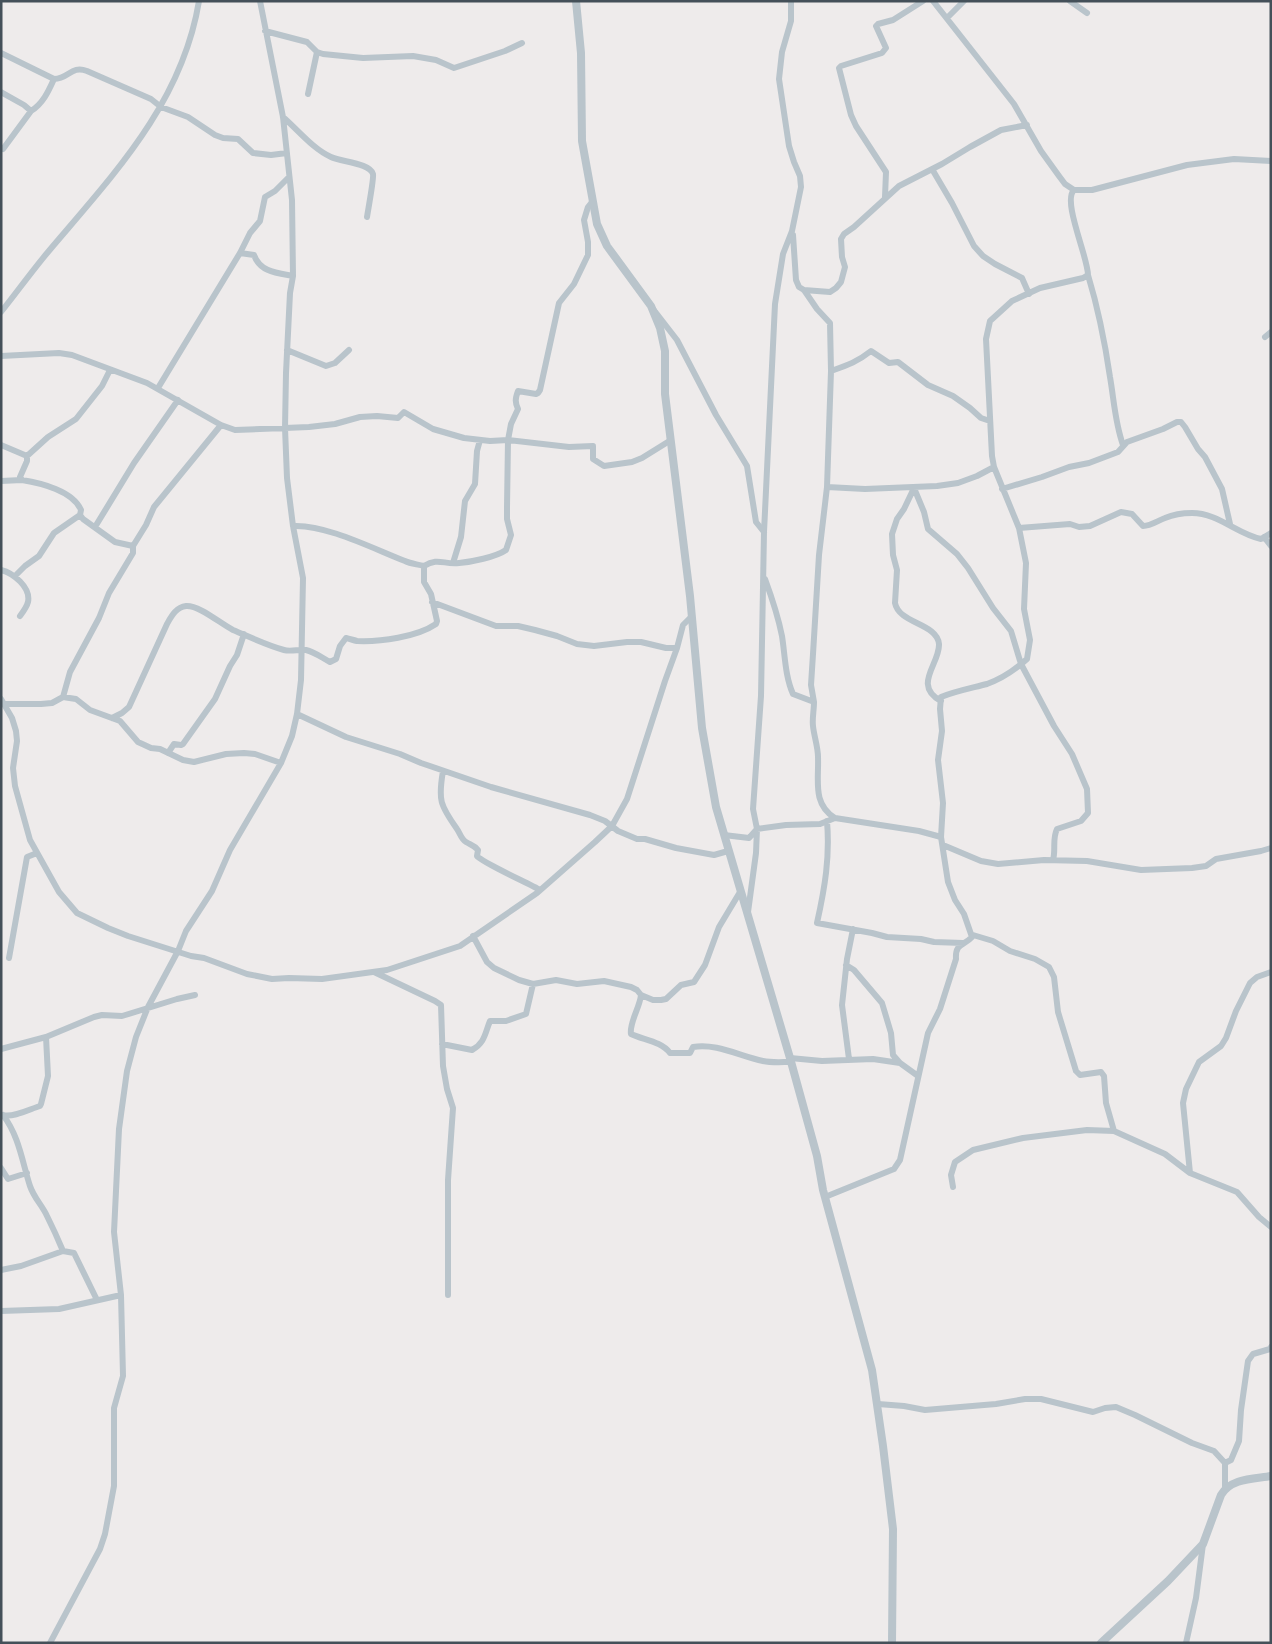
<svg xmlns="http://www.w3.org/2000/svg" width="1272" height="1644" font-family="Karla,sans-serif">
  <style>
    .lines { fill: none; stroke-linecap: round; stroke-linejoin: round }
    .minor { stroke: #b9c4cb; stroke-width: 6 }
    .tertiary { stroke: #b9c4cb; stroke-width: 8 }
  </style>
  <rect width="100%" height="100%" fill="#eeebeb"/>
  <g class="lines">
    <path class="minor" d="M 933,1 L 1014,104 L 1041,151 L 1059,176 L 1065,184 L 1074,190 L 1092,190 L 1187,165 L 1234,159 L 1271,161
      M 1070,1 L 1087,13
      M 947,18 L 964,1
      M 265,31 L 307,42 L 317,52 L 323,54 L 363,58 L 413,56 L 436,60 L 454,68 L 505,51 L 522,43
      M 1,53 L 54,79 C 69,79 71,65 87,71 L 151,99 L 161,107 L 188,117 L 215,135 L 223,138 L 238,139 L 253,153 L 271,155 L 287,153
      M 1,92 L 24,105 L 31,111
      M 308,94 L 317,52
      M 283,117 C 298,130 313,149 331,157 C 341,162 370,163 373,174 C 374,179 368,210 367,217
      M 3,149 L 31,111 C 43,104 49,90 54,79
      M 932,169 L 952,203 L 974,246 L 983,256 L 995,264 L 1022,278 L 1029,294
      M 885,197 L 886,172 L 856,126 L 851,115 L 839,68 L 841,66 L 882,53 L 886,48 L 876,26 L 878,24 L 893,20 L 923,1
      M 793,235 L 796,280 L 799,287 L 804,290 L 817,309 L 830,323 L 831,371 L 827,487 L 819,555 L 813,654 L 811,685 L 814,702
      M 240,253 L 254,255 C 260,272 277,273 293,276
      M 1088,275 C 1098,308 1105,343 1110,377 C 1114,400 1115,423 1123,445
      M 804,290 L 830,292 L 836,288 L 841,282 L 845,267 L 842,257 L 841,239 L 844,234 L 854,227 L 899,186 L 942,164 L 970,147 L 1001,130 L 1027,125
      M 653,309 L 677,340 L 716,415 L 747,466 L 756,522 L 764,532
      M 1,312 C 17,292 32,271 48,252 C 113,175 182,104 199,1
      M 1265,337 L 1271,332
      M 287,350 L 326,366 L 335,363 L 349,350
      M 1,356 L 59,353 L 72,355 L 147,383 L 221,425 L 235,430 L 309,427 L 335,424 L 360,417 L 377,416 L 398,418 L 404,412 L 433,429 L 464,438 L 490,441 L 508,440 L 569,447 L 593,446 L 593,459 L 604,466 L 632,462 L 642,458 L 671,440
      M 831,371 C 848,365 857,362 871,351 L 889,363 L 898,362 L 928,385 L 953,396 L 970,408 L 981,418 L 990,421
      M 158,388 L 240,253 L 250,233 L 260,221 L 265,197 L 275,191 L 289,177
      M 1,445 L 27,456 L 27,461 L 20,477 L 22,480 C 41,483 73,491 81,510 L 80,515 L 83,519 L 115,542 L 133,546
      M 27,456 L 48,437 L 76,419 L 102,386 L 110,370
      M 1,481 L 22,480
      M 827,487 L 865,489 L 937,486 L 958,483 L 977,476 L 994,467
      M 1002,489 L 1042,477 L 1069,467 L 1089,463 L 1118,452 L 1127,442 L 1163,429 L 1177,422 L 1181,422 L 1185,427 L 1198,449 L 1205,457 L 1222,489 L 1230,524
      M 293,526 C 325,524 374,549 405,561 C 411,564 417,564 424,566 C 438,557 444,565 459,563 C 471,562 496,557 506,550 L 511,535 L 507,519 L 507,507 L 508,440 L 511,424 L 518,409 C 515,402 515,399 518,391 L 536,394 L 538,393 L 540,390 L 559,303 L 574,284 L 588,255 L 588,242 L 584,220 L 588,207 L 592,202
      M 95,527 L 134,463 L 178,400
      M 1019,528 L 1070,524 L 1079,527 L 1090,526 L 1121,512 L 1132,514 L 1143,526 C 1151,526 1157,521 1165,518 C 1172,515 1183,513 1192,513 C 1218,513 1237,534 1261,539 L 1271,533
      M 1264,537 L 1271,546
      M 453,563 L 461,537 L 465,501 L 475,484 L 477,451 L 480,440
      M 1,570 C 13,573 31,587 28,602 C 27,606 23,612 20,616
      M 15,576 L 25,566 L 39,556 L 54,533 L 80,515
      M 765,579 C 772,598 778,616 782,636 C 785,655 785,676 793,694 L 814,702 C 814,710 812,719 813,726 C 814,736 818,747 818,757 C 819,780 812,804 835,818
      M 432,602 L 496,626 L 518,626 L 535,630 L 557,636 L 577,644 L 594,646 L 627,642 L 641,642 L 666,648 L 677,648
      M 63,697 L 70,672 L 99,618 L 109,593 L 133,553 L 133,546 L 146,525 L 154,507 L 221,425
      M 1,699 L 12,718 L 16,731 L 17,741 L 13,768 L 15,786 L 30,840 L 59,892 L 77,913 L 108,928 L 128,936 L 191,956 L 204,958 L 247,974 L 272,979 L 289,978 L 322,979 L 387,970 L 460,946 L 537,893 L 595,842 L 612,826 L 627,799 L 665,681 L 677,648 L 683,625 L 692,616
      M 941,701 C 912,685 940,664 939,644 C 937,623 899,624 895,603 L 897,570 L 893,555 L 892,534 L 897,519 L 904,509 L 914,488 L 924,512 L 928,529 L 957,554 L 968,568 L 993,608 L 1011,631 L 1021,664 L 1054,726 L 1072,754 L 1087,789 L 1088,813 L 1081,821 L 1057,829 C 1052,839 1056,850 1053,860
      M 4,704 L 41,704 L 52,703 L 63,697 L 76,699 L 90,710 L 120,721 L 138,742 L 151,748 L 160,749 L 183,760 L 194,762 L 226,754 L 244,753 L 255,754 L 281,763
      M 297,714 L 346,737 L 400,754 L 421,763 L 491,787 L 590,815 L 605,821 L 618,831 L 637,839 L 645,839 L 676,848 L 714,855 L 728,851
      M 112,718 L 122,713 L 129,707 L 167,624 C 171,617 176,607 186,606 C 199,605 221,624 233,630 C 250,637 266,645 284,650 C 291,652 299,649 306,650 C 315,652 322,658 330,662 L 336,659 L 340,646 L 346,638 C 350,639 353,640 357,641 C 380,642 417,637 436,624 L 437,621 L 431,594 L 424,582 L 424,566
      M 168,753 L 174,744 L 181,745 L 183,744 L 215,699 L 230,666 L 237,655 L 244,634
      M 443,771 C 438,800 440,805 457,829 C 460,833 461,839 466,842 C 471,845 474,845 478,850 L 477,856 C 481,862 530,884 540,890
      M 827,821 C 830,857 825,887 817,923 L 872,933 L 887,937 L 921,939 L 934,942 L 963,943
      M 724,835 L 749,838 L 757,829 L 786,825 L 820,824 L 835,818 L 919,831 L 941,837
      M 943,845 L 981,861 L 998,864 L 1044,860 L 1087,861 L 1141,870 L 1192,868 L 1206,866 L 1216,859 L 1261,851 L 1271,848
      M 748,912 L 756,853 L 757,829 L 753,809 L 761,696 L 764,532 L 775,304 L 783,254 L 792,231 L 801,187 L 800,176 L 794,162 L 789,146 L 779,79 L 782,52 L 791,21 L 791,1
      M 973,935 L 993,941 L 1010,951 L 1035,959 L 1049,967 L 1054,977 L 1058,1012 L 1076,1071 L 1080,1075 L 1101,1072 L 1104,1076 L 1106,1103 L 1114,1131
      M 473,936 L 487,962 L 494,968 L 519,980 L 533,984 L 556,980 L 577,984 L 604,981 L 631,987 L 637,990 L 641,995 C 640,1007 629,1023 631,1034 C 643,1040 661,1041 670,1053 L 690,1053 L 693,1047 C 717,1043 739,1056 763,1061 C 772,1063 782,1062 791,1062
      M 9,958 L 27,857 L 37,853
      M 846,965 L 854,970 L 882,1003 L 891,1033 L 893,1055 L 900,1063
      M 374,972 L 435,1001 L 441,1005 L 443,1066 L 447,1089 L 453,1108 L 448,1180 L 448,1295
      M 641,995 L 653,1000 L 661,1000 L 666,999 L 681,985 L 694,982 L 705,965 L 719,927 L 740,892
      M 442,1044 L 472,1050 C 485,1043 485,1033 490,1021 L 506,1021 L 526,1014 L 533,984
      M 1,1049 L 46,1037 L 94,1017 L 102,1015 L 122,1016 L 177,999 L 195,995
      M 790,1058 L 822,1061 L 873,1059 L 900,1063 L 918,1076
      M 849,1059 L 842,1005 L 847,959 L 853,929
      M 3,1115 C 19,1136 22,1161 30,1186 C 34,1198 42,1205 47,1216 C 53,1228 58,1239 63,1251 L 74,1253 L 97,1300
      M 3,1115 C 13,1118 30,1109 40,1106 L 41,1104 L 48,1076 L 46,1037
      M 1,1168 L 8,1179 L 27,1173
      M 1190,1173 L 1183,1103 L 1186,1089 L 1199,1062 L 1221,1046 L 1226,1038 L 1236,1011 L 1250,983 L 1257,977 L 1271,972
      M 953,1187 L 951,1175 L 955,1162 L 973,1150 L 1023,1138 L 1087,1130 L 1114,1131 L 1165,1154 L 1190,1173 L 1237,1192 L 1259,1217 L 1271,1227
      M 825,1197 L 894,1169 L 900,1160 L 928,1033 L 940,1009 L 956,959 C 955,943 964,946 972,937 L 964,914 L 955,900 L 948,882 L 941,837 L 943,803 L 938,760 L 942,731 L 940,709 L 941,697 C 956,691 972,688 987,684 C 1001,679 1016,669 1027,659 L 1030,640 L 1024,609 L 1026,563 L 1019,528 L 994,467 L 992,456 L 986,339 L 990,321 L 1012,301 L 1040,288 L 1083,278 L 1088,275 C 1088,257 1062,201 1074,190
      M 1,1270 L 21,1266 L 63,1251
      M 1,1311 L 59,1309 L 121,1295
      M 878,1404 L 904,1406 L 925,1410 L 996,1404 L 1025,1399 L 1041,1399 L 1093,1412 L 1105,1408 L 1116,1407 L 1135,1415 L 1192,1443 L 1214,1451 L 1225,1463 L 1225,1488
      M 1225,1463 L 1231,1460 L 1239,1441 L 1241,1410 L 1248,1361 L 1253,1354 L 1270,1349 L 1271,1347
      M 50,1643 L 100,1549 L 105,1534 L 114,1486 L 114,1408 L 123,1376 L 121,1295 L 114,1232 L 119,1129 L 127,1071 L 136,1037 L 148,1007 L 178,951 L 186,931 L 212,891 L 230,850 L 281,763 L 292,736 L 297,714 L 301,680 L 303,578 L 293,526 L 287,478 L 285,428 L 286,373 L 290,293 L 293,276 L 292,200 L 283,117 L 260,1
      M 1186,1643 L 1196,1598 L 1203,1544"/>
    <path class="tertiary" d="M 576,1 L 581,53 L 582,141 L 597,224 L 607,246 L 651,306 L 660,328 L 665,351 L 665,394 L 690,596 L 702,728 L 716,807 L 790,1058 L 817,1156 L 823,1190 L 872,1370 L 883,1446 L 893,1529 L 892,1643
      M 1101,1643 L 1168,1581 L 1203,1544 L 1221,1495 C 1231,1478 1254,1479 1271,1476"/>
  </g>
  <rect width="1272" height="1644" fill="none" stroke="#445059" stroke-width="5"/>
</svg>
